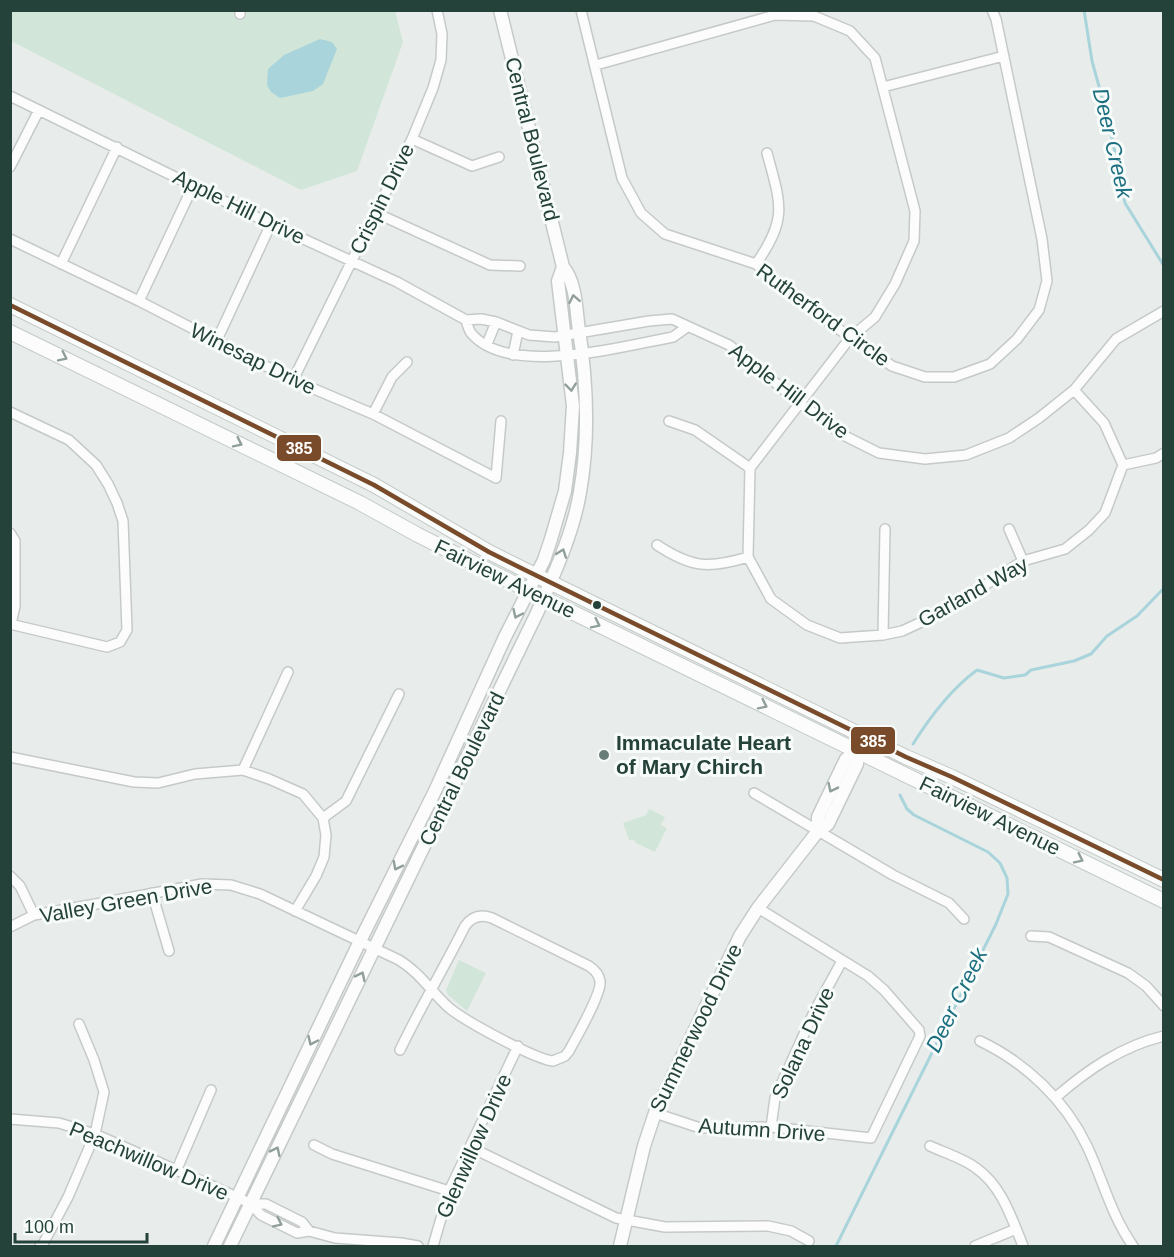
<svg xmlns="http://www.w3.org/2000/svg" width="1174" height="1257" font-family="Helvetica,sans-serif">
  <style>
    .green { fill: #d1e6d8 }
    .water { fill: #a9d4db }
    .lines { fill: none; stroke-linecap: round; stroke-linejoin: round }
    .stream { stroke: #a9d4db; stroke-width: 3 }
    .minor-casing { stroke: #c5cac8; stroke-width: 12 }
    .tertiary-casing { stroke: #c5cac8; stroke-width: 15 }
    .secondary-casing { stroke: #c3cbc8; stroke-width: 16 }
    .minor { stroke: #fcfcfc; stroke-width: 9 }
    .tertiary { stroke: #fcfcfc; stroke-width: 12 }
    .secondary { stroke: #fcfcfc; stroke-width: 14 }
    .bus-1-casing { stroke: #f7fbf9; stroke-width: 9 }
    .bus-1 { stroke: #7a4b2a; stroke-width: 4.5 }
    .oneway { stroke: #909f9b }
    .bus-dot { fill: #24423a; stroke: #f7fbf9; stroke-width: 2 }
    .poi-dot { fill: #697e78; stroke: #f7fbf9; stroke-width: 2 }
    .labels { text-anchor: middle; stroke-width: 6; stroke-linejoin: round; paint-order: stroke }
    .street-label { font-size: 21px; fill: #24423a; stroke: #f7fbf9 }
    .poi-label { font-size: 21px; font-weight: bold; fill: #24423a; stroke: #f7fbf9; text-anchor: start }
    .water-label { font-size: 22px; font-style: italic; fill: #1c6f80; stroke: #f7fbf9 }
    .line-badge { stroke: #f7fbf9; stroke-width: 2 }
    .badge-label { font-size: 16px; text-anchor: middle; font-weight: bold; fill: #fff }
  </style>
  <rect width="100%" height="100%" fill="#e8edeb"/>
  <path class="green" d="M 10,11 L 395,11 L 403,42 L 357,171 L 301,190 L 11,41 Z
    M 649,809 L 665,817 L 661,825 L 667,828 L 655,852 L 636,843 L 634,840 L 629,840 L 623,823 L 646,815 Z
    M 459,960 L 486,973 L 467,1011 L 448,995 L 446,990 Z"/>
  <path class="water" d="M 320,39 L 332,42 L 337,49 L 323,84 L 313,91 L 280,98 L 271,92 L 267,85 L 268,69 L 284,55 Z"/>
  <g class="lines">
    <path class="stream" d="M 1084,10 L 1092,61 L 1109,123 L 1125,203 L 1164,266
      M 913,744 C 930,717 951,689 977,670 L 1004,678 L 1025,675 L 1031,670 L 1074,661 L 1091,654 L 1107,636 L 1137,616 L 1164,588
      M 836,1246 L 996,924 L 1008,894 L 1007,878 L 1000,863 L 988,852 L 914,815 L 907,809 L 900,795"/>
    <g class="minor-casing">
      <path id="minor" d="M 240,10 L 240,14
        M 581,10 L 622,178 L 641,213 L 665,234 L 756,264 L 817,314 L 892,366 L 925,377 L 954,377 L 990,364 L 1017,339 L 1039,310 L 1047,281 L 1042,239 L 996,19 L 992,10
        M 596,65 L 775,15 L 814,16 L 850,31 L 875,58 L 915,211 L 914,241 L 895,284 L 875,317 L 850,338 L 750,468 L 748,557 L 771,599 L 807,625 L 840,638 L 883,635 L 902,631 L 939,614 L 1023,561 L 1065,549 L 1089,530 L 1105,513 L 1123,465 L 1104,423 L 1074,390
        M 883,87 L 1004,56
        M 10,96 L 271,224 L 397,282 L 466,320 L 481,319 L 496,322 L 529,335 L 555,337 L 649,321 L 672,319 L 729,345 L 799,402 L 843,435 L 879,453 L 925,459 L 966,455 L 1009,438 L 1039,418 L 1074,390 L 1116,339 L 1164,311
        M 412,139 L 472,166 L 499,157
        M 10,167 L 39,110
        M 376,213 L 490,265 L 520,266
        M 10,239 L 139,301 L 293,380 L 373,414 L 496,478 L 501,421
        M 61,264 L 117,147
        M 756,264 C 788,218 781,205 767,153
        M 139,301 L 193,186
        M 466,320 C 467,324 469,330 471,333 C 508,378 624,346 673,337 L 687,327
        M 216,342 L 271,224
        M 487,344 L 496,322
        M 513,355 L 518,331
        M 293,380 L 412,139 L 433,88 L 441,60 L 442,34 L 437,10
        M 10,412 L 69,440 L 96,465 L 108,484 L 117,503 L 123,521 L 127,630 L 120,642 L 107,647 L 10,624
        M 373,414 L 392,377 L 407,362
        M 669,421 L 695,430 L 750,468
        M 1123,465 L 1156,458 L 1164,453
        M 1009,529 L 1023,561
        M 10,533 L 15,541 L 15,606 L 11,624
        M 657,545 C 692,568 709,569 748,557
        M 883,635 L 885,529
        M 10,757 L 134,782 L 158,783 L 195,774 L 243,770 L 269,779 L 303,794 L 323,818 L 326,835 L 324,857 L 316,876 L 295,911
        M 243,770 L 288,672
        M 754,793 L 893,875 L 949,903 L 964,919
        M 323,818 L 346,801 L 399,694
        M 10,876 L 20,886 L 34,915
        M 152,893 L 169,951
        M 10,927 L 34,915 L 96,904 L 202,884 L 231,885 L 260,894 L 399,960 C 419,972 430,990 446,1005 C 460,1019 535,1059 553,1061 L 565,1056 L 569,1051 C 576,1038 602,993 600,981 C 599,974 595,970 589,966 L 492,918 C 481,914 472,916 465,926 C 444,968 420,1008 400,1050
        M 1031,936 L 1049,937 L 1128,973 L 1146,986 L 1164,1006
        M 980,1041 C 1026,1063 1065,1100 1087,1146 C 1103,1180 1111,1215 1133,1246
        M 1055,1098 C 1087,1070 1122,1046 1164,1036
        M 655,1113 L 700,1128 L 771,1127 L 871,1138 L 920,1036 L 919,1030 L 884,990 L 868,976 L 758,908
        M 10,1119 L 59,1123 L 95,1134 L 237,1197 L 251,1204 L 261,1215 L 297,1233 L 309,1231 L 335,1238 L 401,1243 L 418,1246
        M 771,1127 L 775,1098 L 814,1012 L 842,961
        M 314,1145 L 332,1154 L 449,1191
        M 930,1146 C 945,1153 963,1158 976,1168 C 1002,1186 1012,1219 1023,1246
        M 470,1147 L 616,1218 L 665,1227 L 768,1226 L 791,1231 L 809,1241
        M 177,1169 L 211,1090
        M 251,1204 L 266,1204 L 302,1222 L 309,1231
        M 40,1246 L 43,1244 L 68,1197 L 95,1134 L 104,1092 L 94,1060 L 79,1024
        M 433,1246 L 449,1191 L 518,1046
        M 975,1246 L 1016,1229"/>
    </g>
    <g class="tertiary-casing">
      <path id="tertiary" d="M 818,831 L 818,817 L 846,759 L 857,751 L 859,745
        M 214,1246 L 360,941 L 435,791 L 504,639 L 544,560 L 551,539 L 565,491 L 570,453 L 573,406 L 558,281 L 563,267
        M 230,1246 L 537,613 C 554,574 573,534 580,492 C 590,436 587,380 578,323 C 576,305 575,281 563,267 L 500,10
        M 620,1246 L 644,1146 L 655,1113 L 740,936 L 758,908 L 818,831 L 828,824 L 857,764 L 857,751"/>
    </g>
    <g class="secondary-casing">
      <path id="secondary" d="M 10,305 L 374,485 L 489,552 L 519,567 L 906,757 L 952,777 L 1164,880
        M 10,332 L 360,503 L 418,535 L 543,598 L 1164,901"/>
    </g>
    <use href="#minor" class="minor"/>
    <use href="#tertiary" class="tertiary"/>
    <use href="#secondary" class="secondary"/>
    <g class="bus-1-casing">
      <path id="bus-1" d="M 10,305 L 374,485 L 489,552 L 519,567 L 906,757 L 952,777 L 1164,880"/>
    </g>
    <use href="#bus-1" class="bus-1"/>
  </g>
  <defs><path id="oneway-chevron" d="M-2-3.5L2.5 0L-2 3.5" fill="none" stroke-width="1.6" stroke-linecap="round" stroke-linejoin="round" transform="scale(1.5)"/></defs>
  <g class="oneway">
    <use href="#oneway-chevron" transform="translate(574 299) rotate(-101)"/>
    <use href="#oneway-chevron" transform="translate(63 357) rotate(26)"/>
    <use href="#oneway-chevron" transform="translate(571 387) rotate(84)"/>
    <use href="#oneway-chevron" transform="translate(238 443) rotate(26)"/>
    <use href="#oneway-chevron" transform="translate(562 553) rotate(-70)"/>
    <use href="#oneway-chevron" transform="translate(517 614) rotate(115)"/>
    <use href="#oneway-chevron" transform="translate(596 624) rotate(26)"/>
    <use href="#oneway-chevron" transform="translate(763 705) rotate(26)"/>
    <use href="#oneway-chevron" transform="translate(832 788) rotate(116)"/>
    <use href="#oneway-chevron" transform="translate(1079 859) rotate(26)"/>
    <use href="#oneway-chevron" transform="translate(397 866) rotate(117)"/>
    <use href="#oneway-chevron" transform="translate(361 976) rotate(-64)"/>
    <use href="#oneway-chevron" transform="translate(312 1041) rotate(115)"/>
    <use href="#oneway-chevron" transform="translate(276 1151) rotate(-64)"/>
    <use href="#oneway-chevron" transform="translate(278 1223) rotate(26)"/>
  </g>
  <circle class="bus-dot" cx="597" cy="605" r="5"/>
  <circle class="poi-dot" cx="604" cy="755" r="6"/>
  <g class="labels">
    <g class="street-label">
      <text transform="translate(532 139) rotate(76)" y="7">Central Boulevard</text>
      <text transform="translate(382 199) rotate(-64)" y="7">Crispin Drive</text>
      <text transform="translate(239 207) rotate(26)" y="7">Apple Hill Drive</text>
      <text transform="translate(823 315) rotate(36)" y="7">Rutherford Circle</text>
      <text transform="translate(253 359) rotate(26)" y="7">Winesap Drive</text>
      <text transform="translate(789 391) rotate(37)" y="7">Apple Hill Drive</text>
      <text transform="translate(505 579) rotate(26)" y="7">Fairview Avenue</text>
      <text transform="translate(973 592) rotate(-29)" y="7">Garland Way</text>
      <text transform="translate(462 769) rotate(-64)" y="7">Central Boulevard</text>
      <text transform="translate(990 816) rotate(26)" y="7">Fairview Avenue</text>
      <text transform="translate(126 901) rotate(-10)" y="7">Valley Green Drive</text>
      <text transform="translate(696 1028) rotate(-64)" y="7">Summerwood Drive</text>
      <text transform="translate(803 1043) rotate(-65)" y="7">Solana Drive</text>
      <text transform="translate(762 1130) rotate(4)" y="7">Autumn Drive</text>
      <text transform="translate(474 1146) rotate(-66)" y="7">Glenwillow Drive</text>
      <text transform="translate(149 1161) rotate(23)" y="7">Peachwillow Drive</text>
    </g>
    <g class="poi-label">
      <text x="616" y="750">Immaculate Heart<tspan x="616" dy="24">of Mary Chirch</tspan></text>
    </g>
    <g class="water-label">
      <text transform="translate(1113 143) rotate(77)" y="8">Deer Creek</text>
      <text transform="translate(956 1000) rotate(-64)" y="8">Deer Creek</text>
    </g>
  </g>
  <g class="line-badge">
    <rect x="276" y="434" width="46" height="28" rx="6" fill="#7a4b2a"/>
    <rect x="850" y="726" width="46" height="29" rx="6" fill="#7a4b2a"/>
  </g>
  <g class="badge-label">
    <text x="299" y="454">385</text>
    <text x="873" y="747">385</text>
  </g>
  <rect width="1174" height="1257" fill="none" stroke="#24423a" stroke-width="24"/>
  <path d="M15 1233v9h132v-9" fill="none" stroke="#24423a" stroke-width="3"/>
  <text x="24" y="1233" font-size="18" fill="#24423a" stroke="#f7fbf9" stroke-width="4.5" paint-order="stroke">100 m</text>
</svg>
